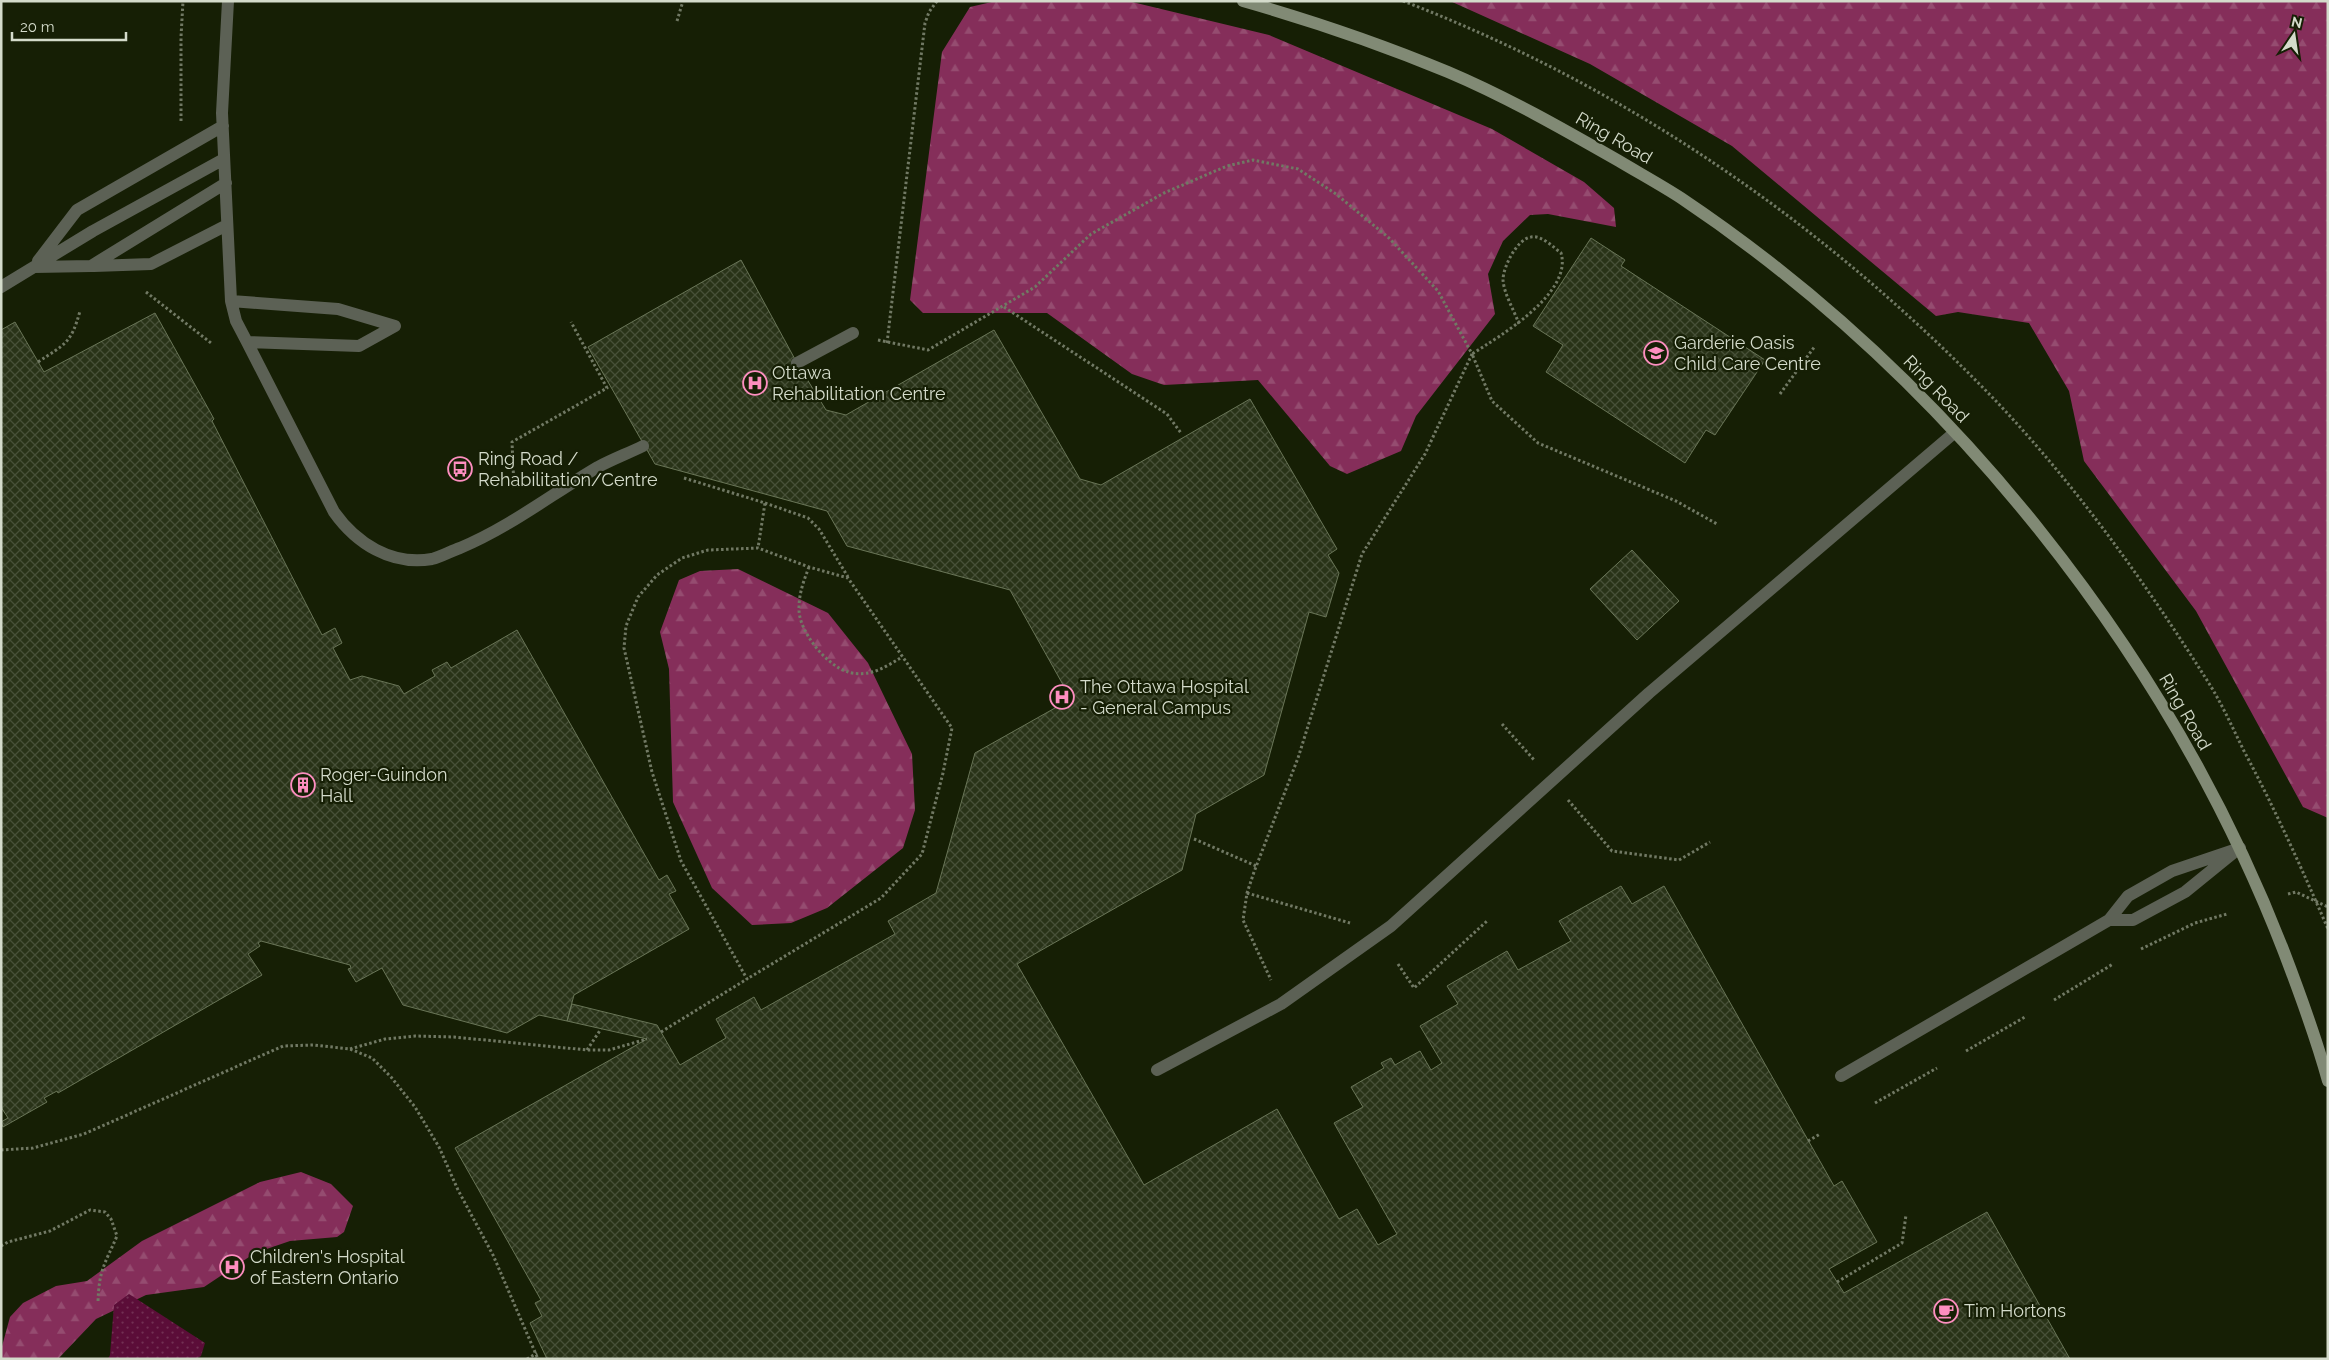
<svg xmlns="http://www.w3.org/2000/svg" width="2329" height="1360" font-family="Raleway,sans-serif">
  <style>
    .forest { fill: url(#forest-firs) }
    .garden { fill: url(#garden-dots) }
    .building { fill: url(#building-cross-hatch); stroke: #697557 }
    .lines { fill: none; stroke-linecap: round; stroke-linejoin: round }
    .path { stroke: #717964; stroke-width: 3; stroke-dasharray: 2.5 2.5; stroke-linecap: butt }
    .lane { stroke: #5c6155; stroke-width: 12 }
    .secondary { stroke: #818a75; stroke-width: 12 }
    .labels { text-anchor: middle; stroke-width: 4.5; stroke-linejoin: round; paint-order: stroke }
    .street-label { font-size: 18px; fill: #d4dbcb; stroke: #161f05 }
    .poi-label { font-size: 18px; fill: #d4dbcb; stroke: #161f05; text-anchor: start }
  </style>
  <defs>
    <pattern id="forest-firs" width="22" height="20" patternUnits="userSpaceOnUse" patternTransform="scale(1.25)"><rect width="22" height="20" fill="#852e5a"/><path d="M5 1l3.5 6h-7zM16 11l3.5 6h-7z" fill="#954c70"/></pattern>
    <pattern id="garden-dots" width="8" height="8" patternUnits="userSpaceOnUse" patternTransform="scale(1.25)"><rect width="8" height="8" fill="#5b0d38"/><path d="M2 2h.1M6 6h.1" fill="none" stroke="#723053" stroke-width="1.8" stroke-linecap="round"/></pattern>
    <pattern id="building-cross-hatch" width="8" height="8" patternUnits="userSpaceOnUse" patternTransform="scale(1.25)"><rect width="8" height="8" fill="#293318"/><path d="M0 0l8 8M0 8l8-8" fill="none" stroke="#475038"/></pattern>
  </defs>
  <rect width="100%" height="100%" fill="#161f05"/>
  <path class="forest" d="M 996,1 L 1128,1 L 1269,35 L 1492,129 L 1584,182 L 1614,208 L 1616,227 L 1548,214 L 1530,215 L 1503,241 L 1488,274 L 1495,314 L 1416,416 L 1401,451 L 1347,474 L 1330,466 L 1258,380 L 1164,385 L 1132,374 L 1047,313 L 923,313 L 910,300 L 942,52 L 970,7 Z
    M 1450,1 L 2328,1 L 2328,818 L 2303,807 L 2196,611 L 2084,461 L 2069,391 L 2029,323 L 1958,312 L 1936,316 L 1732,146 L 1590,64 Z
    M 738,569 L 828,613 L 868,663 L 912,754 L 915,810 L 903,848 L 827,908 L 791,923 L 752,925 L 712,888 L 673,802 L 669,669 L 660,632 L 679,580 L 700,571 Z
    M 301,1172 L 331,1184 L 353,1206 L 344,1232 L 337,1237 L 290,1241 L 255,1253 L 204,1287 L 146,1295 L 96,1319 L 58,1359 L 1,1359 L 1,1350 L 10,1317 L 23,1303 L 56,1286 L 87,1281 L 142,1241 L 260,1182 Z"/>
  <path class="garden" d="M 129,1294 L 205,1343 L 201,1356 L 196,1359 L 108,1359 L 110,1355 L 114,1305 Z"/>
  <path class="building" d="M 1591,238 L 1625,260 L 1621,266 L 1765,360 L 1715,435 L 1706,430 L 1685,463 L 1546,372 L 1563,345 L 1533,326 Z
    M 741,260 L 797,363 L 826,410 L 846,415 L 994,330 L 1080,479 L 1101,485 L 1250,399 L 1337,549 L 1328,555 L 1339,573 L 1326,617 L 1309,612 L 1264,775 L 1196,814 L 1182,870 L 1017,964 L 1144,1185 L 1277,1109 L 1339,1219 L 1357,1209 L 1378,1245 L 1397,1234 L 1334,1123 L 1363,1107 L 1351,1087 L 1384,1068 L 1381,1063 L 1391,1058 L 1395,1065 L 1420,1051 L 1431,1070 L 1442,1063 L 1420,1026 L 1458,1004 L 1447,986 L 1507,951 L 1518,970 L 1571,941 L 1559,921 L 1621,886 L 1632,904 L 1664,886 L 1834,1186 L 1842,1181 L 1877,1242 L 1829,1269 L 1844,1293 L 1987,1212 L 2070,1359 L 547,1359 L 530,1323 L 542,1316 L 535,1303 L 541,1300 L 455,1148 L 647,1039 L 567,1021 L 572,1004 L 657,1025 L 680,1065 L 726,1038 L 716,1019 L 754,997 L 761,1010 L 895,934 L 888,921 L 936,893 L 975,753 L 1071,699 L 1010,590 L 847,546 L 827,511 L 655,464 L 588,347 Z
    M 155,313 L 214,419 L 212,421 L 322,635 L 335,628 L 342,643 L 333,648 L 350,680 L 362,676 L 399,686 L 404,694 L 435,676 L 432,670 L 447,662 L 451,668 L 517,630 L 659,880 L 667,875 L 676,891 L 669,894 L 689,929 L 574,995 L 567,1021 L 539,1015 L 507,1033 L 403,1005 L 382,968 L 356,982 L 348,969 L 351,968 L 350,965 L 261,941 L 258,943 L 260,946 L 248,954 L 262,975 L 58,1093 L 57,1091 L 44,1098 L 47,1102 L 3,1127 L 1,1122 L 8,1118 L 1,1107 L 1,330 L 15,322 L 44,372 Z
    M 1632,550 L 1679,601 L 1637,640 L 1590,589 Z"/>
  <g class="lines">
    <path class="path" d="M 1403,1 C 1628,87 1827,226 1994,399 C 2076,485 2147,585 2210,685 C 2223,706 2233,729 2244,751 C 2275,809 2302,869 2328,929
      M 677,21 L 683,1
      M 181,121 L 181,37 L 183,1
      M 146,292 L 211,343
      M 1004,307 L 1167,414 L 1181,433
      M 1519,324 C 1514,310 1504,294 1503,280 C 1503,267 1517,239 1531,237 C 1542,235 1553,247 1561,253 C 1573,293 1500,336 1472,354 L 1492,401 L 1538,443 L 1676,501 L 1717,524
      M 878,340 L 928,350 L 1035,287 L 1091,234 L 1164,193 L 1227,166 L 1253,160 L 1298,169 L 1336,194 L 1389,238 L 1438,291 L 1472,354 L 1425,454 L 1362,554 L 1298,758 L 1254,872 L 1247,893 L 1243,920 L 1271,980
      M 887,343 L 925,23 L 929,12 L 937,1
      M 38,362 C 65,344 71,344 80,311
      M 1780,394 L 1815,346
      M 684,478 L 765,503 L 758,548
      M 514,488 L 512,442 L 607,388 L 571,322
      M 765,503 L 808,518 L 819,529 L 848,577
      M 809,567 C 804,580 799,593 799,608 C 798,631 827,666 848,672 C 853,674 863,674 868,673 C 880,671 892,663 902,657
      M 1502,724 L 1535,761
      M 1568,800 L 1612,851 L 1679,860 L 1710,842
      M 1194,839 L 1256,866
      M 1247,893 L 1350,923
      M 2288,894 L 2296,892 L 2328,907
      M 2141,949 L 2195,923 L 2227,914
      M 1398,964 L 1414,988 L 1487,921
      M 2054,1000 L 2113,964
      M 661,1032 L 747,979 L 681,861 L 652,772 L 624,648 L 626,626 L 638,597 L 657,575 L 682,558 L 708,550 L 758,548 L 809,567 L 848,578 L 952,728 L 943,773 L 922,854 L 881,898 L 747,979
      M 350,1049 L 385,1039 L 415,1036 L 454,1037 L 587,1050 L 609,1050 L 647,1039
      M 587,1050 L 601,1029
      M 1966,1051 L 2025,1017
      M 1875,1103 L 1937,1068
      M 1808,1141 L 1820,1134
      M 1,1150 L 33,1148 L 84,1134 L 283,1046 L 314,1045 L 350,1049 L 372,1058 L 391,1077 L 415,1107 L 439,1147 L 458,1190 L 493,1255 L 538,1359
      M 1,1246 L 8,1242 L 50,1231 L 90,1210 L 105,1212 L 111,1219 L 117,1236 C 105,1264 99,1269 98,1302
      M 1837,1282 L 1902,1243 L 1906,1215
      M 527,1359 L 537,1353"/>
    <path class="lane" d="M 228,1 L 222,113 L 231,301 L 236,321 L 247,342 L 334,512 C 356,543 391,566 432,559 C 441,557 451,551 460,548 C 510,527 552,494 598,467 C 613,459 629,453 643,446
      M 38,261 L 77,210 L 223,126
      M 94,266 L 151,264 L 227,225
      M 34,267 L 91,266 L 226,183
      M 1,287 L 93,231 L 224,159
      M 231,301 L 338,309 L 395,326 L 359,346 L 247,342
      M 797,363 L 853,333
      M 2109,920 L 2133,920 L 2185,892 L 2233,853
      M 1157,1070 L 1281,1004 L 1391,926 L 1649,693 L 1954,433
      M 1841,1076 L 2109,920 L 2128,896 L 2172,871 L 2240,848"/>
    <path class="secondary" d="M 1243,1 C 1313,21 1381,44 1448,72 C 1507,97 1563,129 1619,161 C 1639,173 1661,185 1681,198 C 1948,377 2168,652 2284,952 C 2300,994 2316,1037 2328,1081"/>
  </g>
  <defs>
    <g id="school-ring" transform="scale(1.25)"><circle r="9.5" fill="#161f05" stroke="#fd8ec0" stroke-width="1.5"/><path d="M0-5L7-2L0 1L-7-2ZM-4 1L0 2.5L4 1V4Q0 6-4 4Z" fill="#fd8ec0"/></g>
    <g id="hospital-ring" transform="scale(1.25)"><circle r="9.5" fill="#161f05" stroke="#fd8ec0" stroke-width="1.5"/><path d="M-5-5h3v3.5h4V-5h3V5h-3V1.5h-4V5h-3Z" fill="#fd8ec0"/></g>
    <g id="bus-ring" transform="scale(1.25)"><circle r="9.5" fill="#161f05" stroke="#fd8ec0" stroke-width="1.5"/><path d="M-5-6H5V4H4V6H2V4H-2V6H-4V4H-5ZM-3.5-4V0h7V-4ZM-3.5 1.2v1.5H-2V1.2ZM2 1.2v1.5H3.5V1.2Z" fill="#fd8ec0"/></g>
    <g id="building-ring" transform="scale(1.25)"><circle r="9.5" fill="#161f05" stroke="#fd8ec0" stroke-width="1.5"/><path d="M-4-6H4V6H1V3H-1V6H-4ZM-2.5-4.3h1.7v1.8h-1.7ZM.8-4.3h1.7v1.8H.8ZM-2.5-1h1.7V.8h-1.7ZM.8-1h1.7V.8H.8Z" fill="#fd8ec0"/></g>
    <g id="cafe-ring" transform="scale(1.25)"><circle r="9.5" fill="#161f05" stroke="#fd8ec0" stroke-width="1.5"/><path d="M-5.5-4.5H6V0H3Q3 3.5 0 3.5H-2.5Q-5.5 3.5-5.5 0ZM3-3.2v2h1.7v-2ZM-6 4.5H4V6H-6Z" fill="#fd8ec0"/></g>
  </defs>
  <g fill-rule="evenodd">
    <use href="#school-ring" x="1656" y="353"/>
    <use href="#hospital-ring" x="755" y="383"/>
    <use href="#bus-ring" x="460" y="469"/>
    <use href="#hospital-ring" x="1062" y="697"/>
    <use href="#building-ring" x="303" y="785"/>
    <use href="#hospital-ring" x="232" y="1267"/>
    <use href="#cafe-ring" x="1946" y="1311"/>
  </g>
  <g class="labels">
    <g class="street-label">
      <text transform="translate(1614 138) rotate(30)" y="6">Ring Road</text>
      <text transform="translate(1936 389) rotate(46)" y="6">Ring Road</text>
      <text transform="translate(2185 712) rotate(60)" y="6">Ring Road</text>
    </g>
    <g class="poi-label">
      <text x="1674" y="349">Garderie Oasis<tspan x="1674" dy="21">Child Care Centre</tspan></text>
      <text x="772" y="379">Ottawa<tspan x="772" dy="21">Rehabilitation Centre</tspan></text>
      <text x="478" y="465">Ring Road /<tspan x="478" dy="21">Rehabilitation/Centre</tspan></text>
      <text x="1080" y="693">The Ottawa Hospital<tspan x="1080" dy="21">- General Campus</tspan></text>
      <text x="320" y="781">Roger-Guindon<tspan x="320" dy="21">Hall</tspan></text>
      <text x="250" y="1263">Children's Hospital<tspan x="250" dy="21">of Eastern Ontario</tspan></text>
      <text x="1964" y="1317">Tim Hortons</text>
    </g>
  </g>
  <rect width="2329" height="1360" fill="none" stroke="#d4dbcb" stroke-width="5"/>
  <g transform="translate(2294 35) rotate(13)" stroke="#161f05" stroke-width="4" paint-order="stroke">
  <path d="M0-4L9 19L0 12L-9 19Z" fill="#d4dbcb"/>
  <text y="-8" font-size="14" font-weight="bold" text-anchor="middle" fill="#d4dbcb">N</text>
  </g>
  <path d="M12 32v8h114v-8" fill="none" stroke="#d4dbcb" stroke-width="2.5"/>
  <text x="20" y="32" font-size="15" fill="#d4dbcb" stroke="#161f05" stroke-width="4" paint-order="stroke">20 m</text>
</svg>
